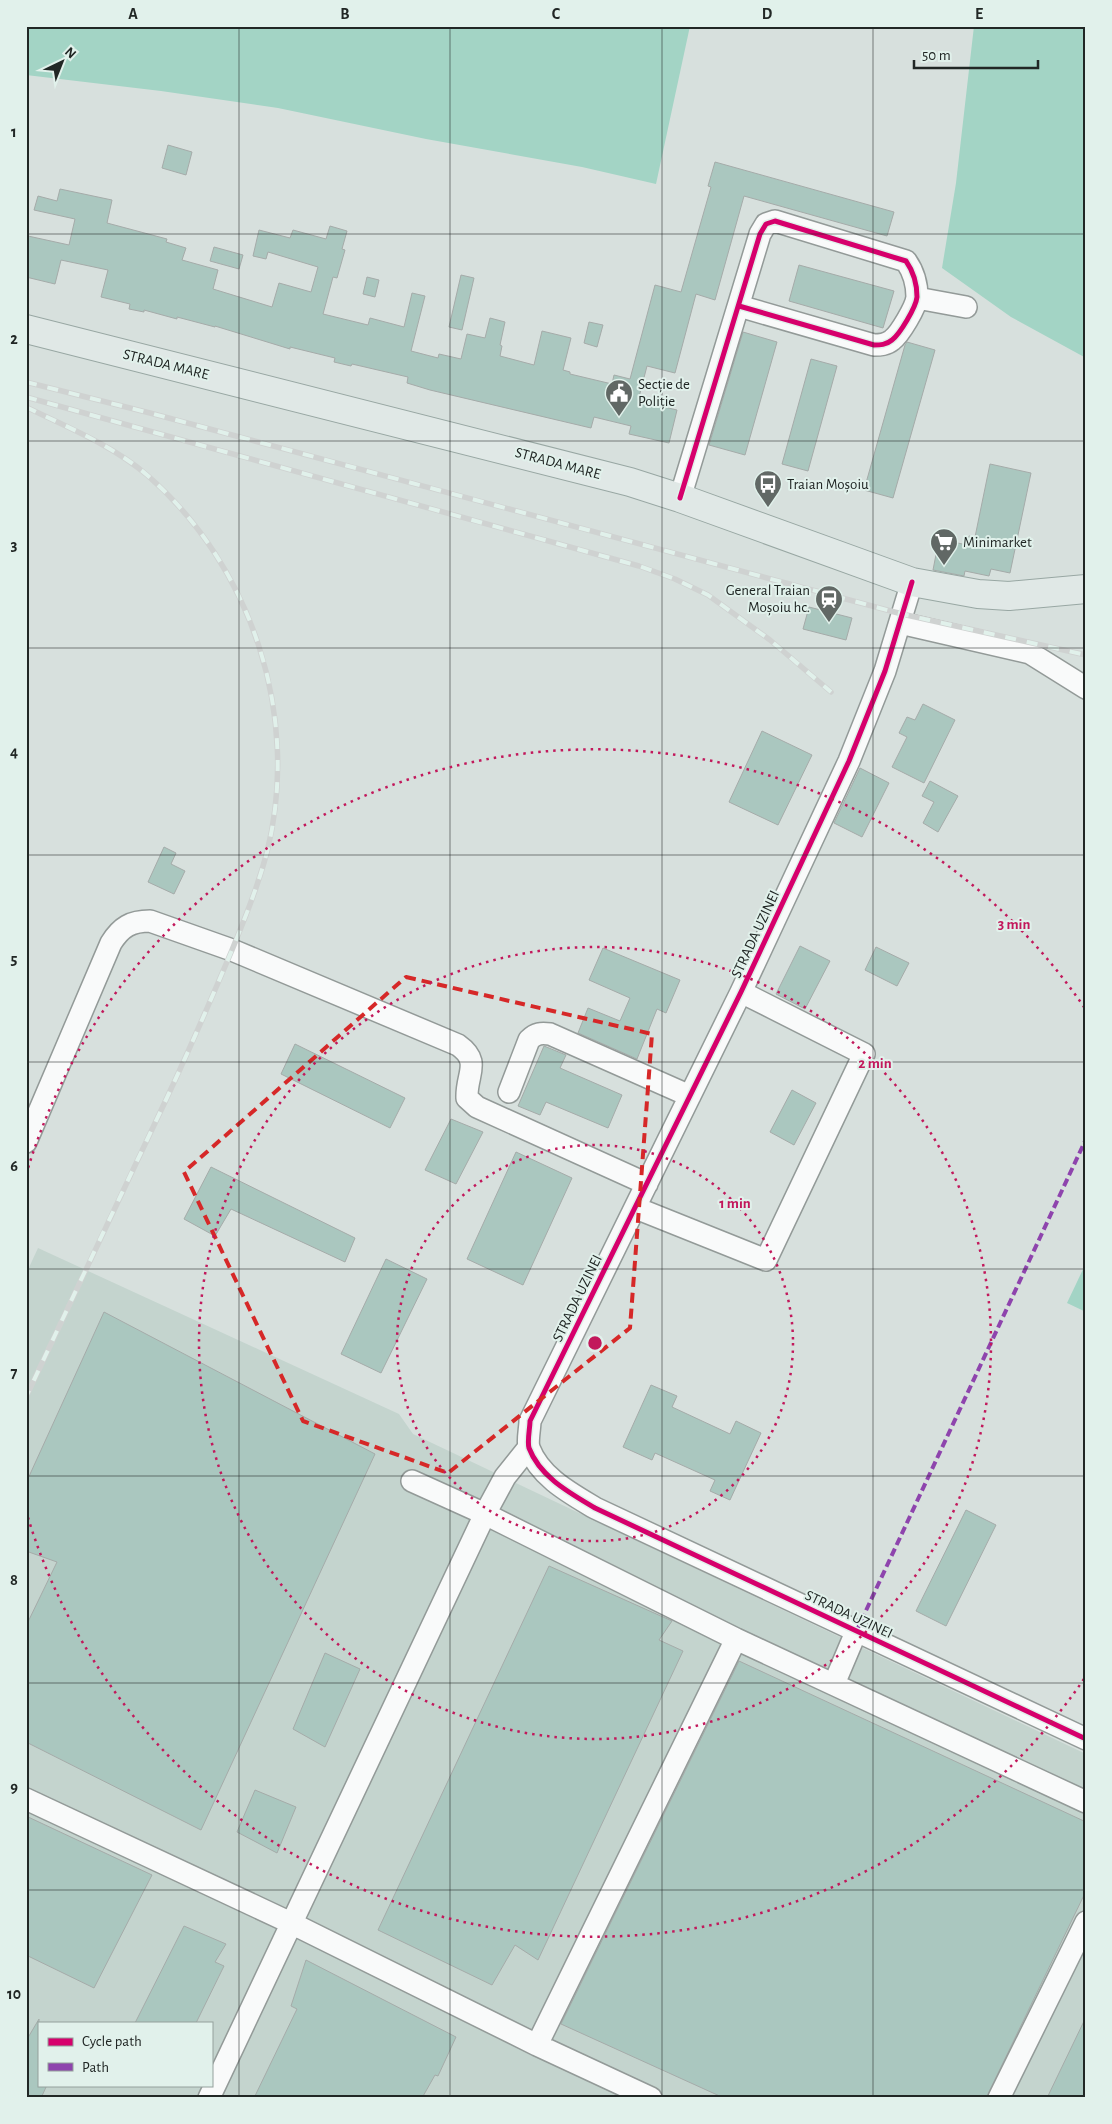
<svg xmlns="http://www.w3.org/2000/svg" width="1112" height="2124" font-family="'Alegreya Sans',sans-serif">
  <style>
    .built { fill: #c4d4ce; fill-rule: evenodd }
    .green { fill: #a3d4c5 }
    .building { fill: #aac7bf; stroke: #a5aba9 }
    .lines { fill: none; stroke-linecap: round; stroke-linejoin: round }
    .minor-casing { stroke: #939a98; stroke-width: 24 }
    .major-casing { stroke: #98a7a3; stroke-width: 30 }
    .minor { stroke: #f9fafa; stroke-width: 21 }
    .major { stroke: #e0e8e6; stroke-width: 28 }
    .rail-casing { stroke: #cfd2d1; stroke-width: 5.5 }
    .rail { stroke: #e1f1eb; stroke-width: 4; stroke-dasharray: 11; stroke-linecap: butt }
    .quiet { stroke: #8e44ad; stroke-width: 4; stroke-dasharray: 8 4; stroke-linecap: butt }
    .cycleway-casing { stroke: #e1f1eb; stroke-width: 8 }
    .cycleway { stroke: #d6006c; stroke-width: 5 }
    .marked { fill: none; stroke: #d62828; stroke-width: 4; stroke-dasharray: 10 6; stroke-linejoin: round }
    .grid { fill: none; stroke: #212725; stroke-width: 1; stroke-opacity: 0.55 }
    .ring { fill: none; stroke: #c2185b; stroke-width: 2.5; stroke-dasharray: 2.5 5 }
    .labels { text-anchor: middle; stroke-width: 4; stroke-linejoin: round; paint-order: stroke }
    .street-label { font-size: 15px; fill: #212725; stroke: #e1f1eb }
    .poi-label { font-size: 15px; fill: #212725; stroke: #e1f1eb; text-anchor: start }
    .centre { fill: #c2185b; stroke: #e1f1eb; stroke-width: 2.5 }
    .ring-label { font-size: 15px; text-anchor: middle; font-weight: bold; fill: #c2185b; stroke: #e1f1eb; stroke-width: 4; stroke-linejoin: round; paint-order: stroke }
    .neatline { fill: none; stroke: #212725; stroke-width: 2 }
    .grid-label { font-size: 16px; text-anchor: middle; font-weight: bold; fill: #212725 }
  </style>
  <rect width="100%" height="100%" fill="#d7e0dd"/>
  <path class="built" d="M 38,1248 L 399,1414 L 413,1434 L 1086,1754 L 1086,2098 L 26,2098 L 26,1274 ZM 39,2023 L 211,2023 L 211,2085 L 39,2085 Z"/>
  <path class="green" d="M 26,26 L 690,26 L 656,184 L 582,167 L 426,139 L 278,108 L 161,91 L 26,75 Z
    M 974,26 L 1086,26 L 1086,358 L 1011,317 L 942,268 L 956,183 Z
    M 1086,1263 L 1086,1312 L 1067,1303 Z"/>
  <path class="building" d="M 168,145 L 192,152 L 186,175 L 162,168 Z
    M 715,162 L 894,212 L 887,236 L 744,196 L 715,300 L 696,294 L 675,373 L 647,366 L 638,401 L 677,410 L 669,443 L 629,434 L 631,426 L 594,417 L 591,428 L 430,390 L 407,383 L 408,377 L 352,364 L 351,366 L 334,362 L 335,358 L 290,347 L 290,349 L 215,326 L 215,327 L 177,317 L 177,319 L 144,310 L 144,312 L 129,309 L 130,304 L 101,297 L 108,270 L 61,260 L 55,284 L 26,277 L 26,245 L 28,236 L 69,245 L 75,219 L 34,210 L 38,196 L 57,201 L 60,189 L 112,200 L 107,223 L 167,239 L 166,242 L 186,248 L 182,260 L 218,270 L 213,289 L 272,307 L 279,283 L 311,292 L 318,267 L 268,252 L 266,259 L 253,256 L 259,230 L 290,238 L 293,230 L 326,239 L 330,226 L 347,231 L 342,249 L 345,250 L 337,278 L 333,277 L 323,314 L 368,325 L 370,318 L 404,327 L 412,293 L 425,296 L 411,351 L 438,358 L 439,354 L 461,359 L 467,334 L 485,338 L 490,318 L 505,322 L 500,345 L 502,346 L 500,356 L 534,365 L 542,331 L 571,338 L 563,370 L 570,372 L 570,374 L 612,384 L 614,375 L 630,379 L 655,285 L 681,292 L 711,187 L 708,186 Z
    M 214,247 L 243,255 L 239,269 L 210,261 Z
    M 799,265 L 894,291 L 883,328 L 789,301 Z
    M 461,275 L 474,278 L 462,330 L 449,327 Z
    M 367,277 L 379,280 L 375,297 L 363,294 Z
    M 589,322 L 603,325 L 597,347 L 584,343 Z
    M 743,332 L 777,342 L 745,455 L 709,445 Z
    M 907,342 L 935,350 L 893,498 L 864,490 L 905,345 Z
    M 811,359 L 837,366 L 808,471 L 782,464 Z
    M 990,464 L 1031,473 L 1010,573 L 991,569 L 989,576 L 965,571 L 964,576 L 933,570 L 939,539 L 967,545 L 969,536 L 975,537 Z
    M 809,607 L 852,618 L 846,640 L 803,629 Z
    M 923,704 L 955,720 L 924,783 L 892,767 L 907,737 L 899,733 L 907,717 L 915,720 Z
    M 762,731 L 812,755 L 778,825 L 729,802 Z
    M 860,768 L 889,783 L 862,837 L 834,823 Z
    M 930,781 L 958,796 L 938,832 L 923,823 L 934,802 L 922,796 Z
    M 164,847 L 176,853 L 171,864 L 185,871 L 174,894 L 148,882 Z
    M 800,946 L 830,961 L 805,1009 L 776,994 Z
    M 876,947 L 909,963 L 897,986 L 865,970 Z
    M 603,948 L 680,980 L 666,1013 L 657,1009 L 637,1059 L 578,1033 L 588,1008 L 620,1021 L 630,998 L 589,980 Z
    M 295,1044 L 405,1098 L 390,1128 L 281,1074 Z
    M 544,1046 L 566,1055 L 560,1068 L 622,1095 L 608,1128 L 546,1102 L 540,1115 L 518,1106 Z
    M 792,1090 L 816,1103 L 794,1145 L 770,1132 Z
    M 451,1119 L 483,1132 L 456,1184 L 425,1170 Z
    M 516,1152 L 572,1178 L 523,1285 L 467,1259 Z
    M 211,1167 L 355,1238 L 345,1262 L 231,1209 L 215,1236 L 184,1219 Z
    M 386,1259 L 427,1279 L 381,1373 L 341,1354 Z
    M 104,1312 L 375,1454 L 201,1830 L 26,1742 L 26,1626 L 57,1562 L 26,1551 L 26,1483 Z
    M 651,1385 L 677,1396 L 672,1407 L 730,1434 L 736,1421 L 761,1433 L 730,1500 L 710,1491 L 715,1480 L 655,1453 L 652,1460 L 623,1447 Z
    M 966,1510 L 996,1525 L 946,1626 L 916,1611 Z
    M 549,1566 L 672,1621 L 659,1640 L 683,1651 L 538,1960 L 515,1945 L 492,1985 L 378,1930 Z
    M 325,1653 L 360,1669 L 325,1747 L 293,1729 Z
    M 739,1661 L 1086,1822 L 1086,1891 L 986,2098 L 724,2098 L 561,2024 Z
    M 255,1790 L 296,1807 L 277,1853 L 237,1832 Z
    M 26,1816 L 152,1875 L 94,1988 L 26,1955 Z
    M 184,1926 L 226,1944 L 215,1962 L 224,1966 L 196,2023 L 135,2023 Z
    M 306,1960 L 456,2037 L 438,2076 L 435,2075 L 422,2098 L 254,2098 L 297,2009 L 291,2006 Z
    M 1086,2017 L 1086,2098 L 1047,2098 Z
    M 39,2019 L 39,2085 L 47,2085 L 41,2098 L 26,2098 L 26,2041 Z"/>
  <g class="lines">
    <g class="minor-casing">
      <path id="minor" d="M 917,298 L 966,307
        M 680,498 L 760,234 L 766,224 L 775,221 L 906,261 C 913,271 917,284 917,297 C 916,307 900,334 892,340 C 886,345 880,345 874,345 L 739,306
        M 912,582 L 885,671 L 849,761 L 741,992 L 530,1421 C 530,1428 527,1441 529,1448 C 540,1477 570,1493 595,1508 L 1086,1739
        M 900,623 L 1030,653 L 1086,688
        M 509,1092 L 529,1040 C 536,1033 541,1033 550,1034 L 690,1096
        M 26,1142 L 111,943 C 121,927 131,921 150,921 L 232,950 L 458,1045 C 482,1062 466,1074 467,1098 L 477,1107 L 647,1184
        M 636,1208 L 766,1260 L 864,1054 L 741,992
        M 412,1481 L 485,1514 L 736,1639 L 1086,1802
        M 834,1684 L 856,1632
        M 26,1799 L 291,1923 L 537,2045 L 651,2098
        M 537,2045 L 736,1639
        M 209,2098 L 485,1514 L 505,1477 L 529,1447
        M 999,2098 L 1086,1922"/>
    </g>
    <g class="major-casing">
      <path id="major" d="M 26,329 L 630,482 L 680,498 L 912,582 L 978,594 L 1009,596 L 1086,589"/>
    </g>
    <use href="#minor" class="minor"/>
    <use href="#major" class="major"/>
    <g class="rail-casing">
      <path id="rail" d="M 26,382 L 150,413 L 902,614 L 1086,655
        M 26,397 L 639,566 L 675,579 L 708,595 L 770,640 L 831,692
        M 26,407 C 67,427 112,445 147,475 C 252,566 301,717 267,852 C 258,886 245,918 232,950 C 210,1002 188,1053 164,1104 C 118,1201 72,1299 26,1397"/>
    </g>
    <use href="#rail" class="rail"/>
    <path class="quiet" d="M 856,1632 L 1086,1139"/>
    <g class="cycleway-casing">
      <path id="cycleway" d="M 680,498 L 760,234 L 766,224 L 775,221 L 906,261 C 913,271 917,284 917,297 C 916,307 900,334 892,340 C 886,345 880,345 874,345 L 739,306
        M 912,582 L 885,671 L 849,761 L 741,992 L 530,1421 C 530,1428 527,1441 529,1448 C 540,1477 570,1493 595,1508 L 1086,1739"/>
    </g>
    <use href="#cycleway" class="cycleway"/>
  </g>
  <path class="marked" d="M 406,977 L 652,1034 L 630,1328 L 448,1473 L 303,1421 L 184,1172 Z"/>
  <path class="grid" d="M 239,26 L 239,2098M 450,26 L 450,2098M 662,26 L 662,2098M 873,26 L 873,2098M 26,234 L 1086,234M 26,441 L 1086,441M 26,648 L 1086,648M 26,855 L 1086,855M 26,1062 L 1086,1062M 26,1269 L 1086,1269M 26,1476 L 1086,1476M 26,1683 L 1086,1683M 26,1890 L 1086,1890"/>
  <g class="ring">
    <circle cx="595" cy="1343" r="198"/>
    <circle cx="595" cy="1343" r="396"/>
    <path d="M1084 1679A593 593 0 0 1 26 1511M26 1175A593 593 0 0 1 1084 1007"/>
  </g>
  <defs>
    <g id="civic-pin" transform="scale(1.4375)"><path d="M0 17L-7.5 6A9.5 9.5 0 1 1 7.5 6Z" fill="#616865" stroke="#e1f1eb"/><path d="M-.6-6.5H3V-4.5H.6V-3L4-1V1h2V6H-6V1h2V-1L-.6-3ZM-1.2 2.5V6h2.4V2.5Z" fill="#fff"/></g>
    <g id="bus-pin" transform="scale(1.4375)"><path d="M0 17L-7.5 6A9.5 9.5 0 1 1 7.5 6Z" fill="#616865" stroke="#e1f1eb"/><path d="M-5-6H5V4H4V6H2V4H-2V6H-4V4H-5ZM-3.5-4V0h7V-4ZM-3.5 1.2v1.5H-2V1.2ZM2 1.2v1.5H3.5V1.2Z" fill="#fff"/></g>
    <g id="supermarket-pin" transform="scale(1.4375)"><path d="M0 17L-7.5 6A9.5 9.5 0 1 1 7.5 6Z" fill="#616865" stroke="#e1f1eb"/><path d="M-6-5.5h2.5l.6 2H6L4.5 2H-2.5L-4.4-4H-6ZM-1.5 3.2a1.3 1.3 0 1 0 .1 0ZM3 3.2a1.3 1.3 0 1 0 .1 0Z" fill="#fff"/></g>
    <g id="station-pin" transform="scale(1.4375)"><path d="M0 17L-7.5 6A9.5 9.5 0 1 1 7.5 6Z" fill="#616865" stroke="#e1f1eb"/><path d="M-3-6H3Q5-6 5-4V2Q5 4 3 4L4.5 6H3L1.5 4h-3L-3 6H-4.5L-3 4Q-5 4-5 2V-4Q-5-6-3-6ZM-3.5-4v3h7v-3ZM-3.5 1v1.5H-2V1ZM2 1v1.5H3.5V1Z" fill="#fff"/></g>
  </defs>
  <g fill-rule="evenodd">
    <use href="#civic-pin" x="619" y="393"/>
    <use href="#bus-pin" x="768" y="484"/>
    <use href="#supermarket-pin" x="944" y="542"/>
    <use href="#station-pin" x="829" y="599"/>
  </g>
  <g class="labels">
    <g class="street-label">
      <text transform="translate(166 364) rotate(14)" y="5">STRADA MARE</text>
      <text transform="translate(558 463) rotate(15)" y="5">STRADA MARE</text>
      <text transform="translate(755 934) rotate(-65)" y="5">STRADA UZINEI</text>
      <text transform="translate(577 1298) rotate(-64)" y="5">STRADA UZINEI</text>
      <text transform="translate(849 1614) rotate(25)" y="5">STRADA UZINEI</text>
    </g>
    <g class="poi-label">
      <text x="638" y="389">Secție de<tspan x="638" dy="17">Poliție</tspan></text>
      <text x="787" y="489">Traian Moșoiu</text>
      <text x="963" y="547">Minimarket</text>
      <text x="810" y="595" text-anchor="end">General Traian<tspan x="810" dy="17">Moșoiu hc.</tspan></text>
    </g>
  </g>
  <circle cx="595" cy="1343" r="8" class="centre"/>
  <g class="ring-label">
    <text x="1014" y="929">3 min</text>
    <text x="875" y="1068">2 min</text>
    <text x="735" y="1208">1 min</text>
  </g>
  <rect width="1112" height="2124" fill="none" stroke="#e1f1eb" stroke-width="55"/>
  <rect x="38" y="2022" width="175" height="65" fill="#e1f1eb" stroke="#94a09c"/>
  <rect x="48" y="2038" width="25" height="8" fill="#d6006c" stroke="#94a09c"/>
  <text x="82" y="2046" font-size="15" fill="#212725">Cycle path</text>
  <rect x="48" y="2063" width="25" height="8" fill="#8e44ad" stroke="#94a09c"/>
  <text x="82" y="2072" font-size="15" fill="#212725">Path</text>
  <g transform="translate(62 62) rotate(43)" stroke="#e1f1eb" stroke-width="4" paint-order="stroke">
  <path d="M0-4L9 19L0 12L-9 19Z" fill="#212725"/>
  <text y="-8" font-size="14" font-weight="bold" text-anchor="middle" fill="#212725">N</text>
  </g>
  <path d="M914 60v8h124v-8" fill="none" stroke="#212725" stroke-width="2.5"/>
  <text x="922" y="60" font-size="15" fill="#212725" stroke="#e1f1eb" stroke-width="4" paint-order="stroke">50 m</text>
  <rect x="28" y="28" width="1056" height="2068" class="neatline"/>
  <g class="grid-label">
    <text x="133" y="19">A</text>
    <text x="345" y="19">B</text>
    <text x="556" y="19">C</text>
    <text x="767" y="19">D</text>
    <text x="979" y="19">E</text>
    <text x="14" y="137">1</text>
    <text x="14" y="344">2</text>
    <text x="14" y="550">3</text>
    <text x="14" y="757">4</text>
    <text x="14" y="964">5</text>
    <text x="14" y="1171">6</text>
    <text x="14" y="1378">7</text>
    <text x="14" y="1585">8</text>
    <text x="14" y="1792">9</text>
    <text x="14" y="1999">10</text>
  </g>
</svg>
